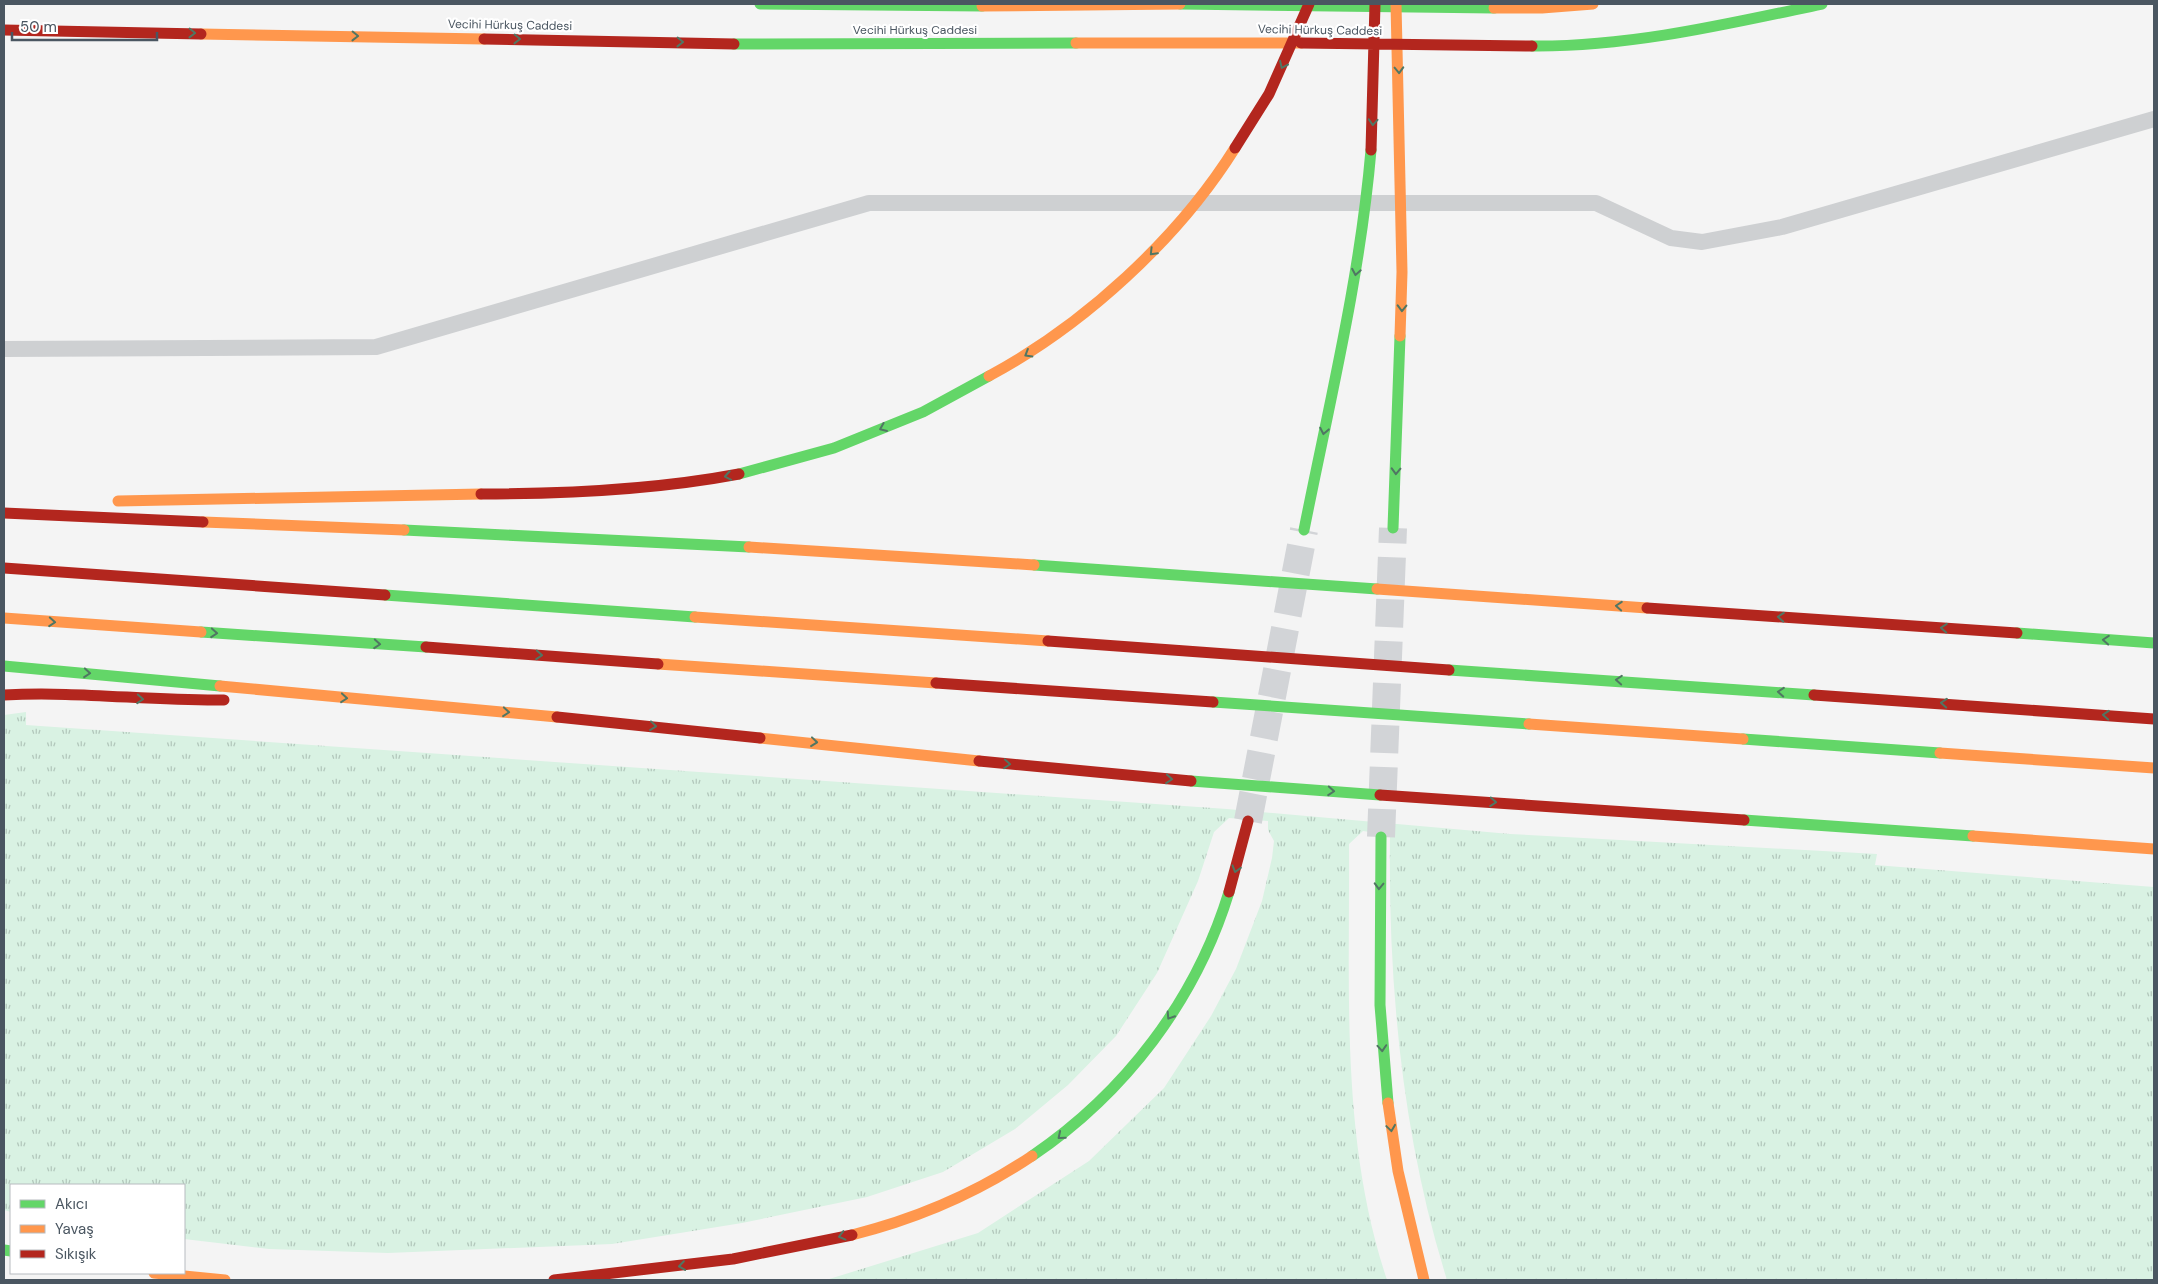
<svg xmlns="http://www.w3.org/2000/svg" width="2158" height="1284" font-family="'DM Sans',sans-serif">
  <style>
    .grass { fill: url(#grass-tufts) }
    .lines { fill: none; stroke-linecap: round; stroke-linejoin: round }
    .highway-tunnel { stroke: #d2d4d7; stroke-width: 28; stroke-dasharray: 28 14; stroke-linecap: butt }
    .street { stroke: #ced0d2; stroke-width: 16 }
    .fast { stroke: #63d668; stroke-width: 11 }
    .slow { stroke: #ff974d; stroke-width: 11 }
    .jam { stroke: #b3261e; stroke-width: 11 }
    .oneway { stroke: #507663 }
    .labels { text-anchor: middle; stroke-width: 4.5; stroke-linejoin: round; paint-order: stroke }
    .street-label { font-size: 12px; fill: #4a5661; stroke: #fff }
  </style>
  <defs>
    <pattern id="grass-tufts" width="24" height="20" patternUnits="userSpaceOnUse" patternTransform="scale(1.25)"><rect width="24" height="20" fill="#d9f2e3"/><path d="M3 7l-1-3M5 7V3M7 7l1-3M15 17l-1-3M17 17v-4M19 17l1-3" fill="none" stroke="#b2c7bb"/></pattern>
  </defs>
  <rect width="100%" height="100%" fill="#f4f4f4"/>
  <path class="grass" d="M 26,712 L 26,725 L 1227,809 L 1510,834 L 1877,854 L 1875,865 L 2154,887 L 2154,1280 L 1447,1280 C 1402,1136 1388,985 1390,835 L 1363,831 L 1349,844 C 1350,990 1340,1139 1387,1280 L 826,1280 L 978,1233 L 1089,1161 L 1164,1088 L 1211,1016 L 1236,969 L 1262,901 L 1272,858 L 1274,841 L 1268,830 L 1268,821 L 1229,818 L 1214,832 L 1198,881 L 1157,973 L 1116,1036 L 1068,1085 L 1015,1129 L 943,1172 L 867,1197 L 742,1223 L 612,1244 L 388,1253 L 269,1249 L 184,1239 L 184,1185 L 11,1185 L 11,1212 L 4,1210 L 4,715 Z"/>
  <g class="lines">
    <path class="highway-tunnel" d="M 1248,821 L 1304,530
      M 1381,837 L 1393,528"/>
    <path class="street" d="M 4,349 L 376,347 L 869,203 L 1596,203 L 1671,238 L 1702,242 L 1782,227 L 2154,119"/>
    <path class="fast" d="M 760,4 L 982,6
      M 1180,4 L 1494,8
      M 734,44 L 1076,43
      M 1532,46 C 1630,47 1727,24 1822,4
      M 739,474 L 834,448 L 923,412 L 989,376
      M 1393,528 L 1400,336
      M 404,530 L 749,547
      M 1304,530 C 1329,404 1360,279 1371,150
      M 1034,565 L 1377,589
      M 385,595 L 695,617
      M 201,632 L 426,647
      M 2017,633 L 2154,643
      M 4,666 L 220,686
      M 1449,670 L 1814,695
      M 1213,702 L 1529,724
      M 1743,739 L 1940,753
      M 1191,781 L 1380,795
      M 1744,820 L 1973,836
      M 1381,837 L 1380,1005 L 1388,1103
      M 1032,1156 C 1125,1093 1196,1000 1229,892
      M 4,1250 L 11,1251"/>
    <path class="slow" d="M 1396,4 L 1402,272 L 1400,336
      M 982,6 L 1180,4
      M 1494,8 L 1542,8 L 1593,4
      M 201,34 L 484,39
      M 1076,43 L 1301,43
      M 989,376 C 1084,325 1178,239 1235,148
      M 118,501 L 481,494
      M 203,522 L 404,530
      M 749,547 L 1034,565
      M 1377,589 L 1647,608
      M 695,617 L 1048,641
      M 4,618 L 201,632
      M 658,664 L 936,683
      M 220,686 L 557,717
      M 1529,724 L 1743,739
      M 760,738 L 979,761
      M 1940,753 L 2154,768
      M 1973,836 L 2154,849
      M 1388,1103 L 1398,1171 L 1424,1280
      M 852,1235 C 916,1219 977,1193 1032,1156
      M 154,1273 L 225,1280"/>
    <path class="jam" d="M 4,30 L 201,34
      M 484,39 L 734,44
      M 1301,43 L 1532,46
      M 1235,148 L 1269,94 L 1309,4
      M 1371,150 L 1375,4
      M 481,494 C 568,494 654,490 739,474
      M 4,513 L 203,522
      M 4,568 L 385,595
      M 1647,608 L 2017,633
      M 1048,641 L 1449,670
      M 426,647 L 658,664
      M 936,683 L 1213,702
      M 4,695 C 78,691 150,701 224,700
      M 1814,695 L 2154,719
      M 557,717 L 760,738
      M 979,761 L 1191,781
      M 1380,795 L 1744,820
      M 1229,892 L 1248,821
      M 554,1280 L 733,1259 L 852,1235"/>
  </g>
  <defs><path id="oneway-chevron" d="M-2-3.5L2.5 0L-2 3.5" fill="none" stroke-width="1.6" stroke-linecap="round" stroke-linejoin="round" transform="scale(1.25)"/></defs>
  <g class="oneway">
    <use href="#oneway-chevron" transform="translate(192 33) rotate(1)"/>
    <use href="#oneway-chevron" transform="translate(355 36) rotate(1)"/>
    <use href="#oneway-chevron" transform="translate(517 39) rotate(1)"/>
    <use href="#oneway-chevron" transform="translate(680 42) rotate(1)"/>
    <use href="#oneway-chevron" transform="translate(1283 65) rotate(115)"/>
    <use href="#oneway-chevron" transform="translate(1399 70) rotate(88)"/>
    <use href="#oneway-chevron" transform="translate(1373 122) rotate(94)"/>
    <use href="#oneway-chevron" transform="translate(1153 252) rotate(134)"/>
    <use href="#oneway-chevron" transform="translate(1356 272) rotate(100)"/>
    <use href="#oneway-chevron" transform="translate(1402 308) rotate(91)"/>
    <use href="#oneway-chevron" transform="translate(1028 354) rotate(149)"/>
    <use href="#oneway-chevron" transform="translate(883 428) rotate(157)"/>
    <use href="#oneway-chevron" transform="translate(1324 431) rotate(101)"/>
    <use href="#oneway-chevron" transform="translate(1396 471) rotate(92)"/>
    <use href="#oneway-chevron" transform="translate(728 476) rotate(170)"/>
    <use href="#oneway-chevron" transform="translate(1619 606) rotate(-176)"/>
    <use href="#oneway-chevron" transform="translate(1781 617) rotate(-176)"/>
    <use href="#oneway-chevron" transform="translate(52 622) rotate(4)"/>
    <use href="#oneway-chevron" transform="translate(1944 628) rotate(-176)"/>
    <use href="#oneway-chevron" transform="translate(214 633) rotate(4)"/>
    <use href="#oneway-chevron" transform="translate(2106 640) rotate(-176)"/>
    <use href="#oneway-chevron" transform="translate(377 644) rotate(4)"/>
    <use href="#oneway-chevron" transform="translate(539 655) rotate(4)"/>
    <use href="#oneway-chevron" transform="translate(87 673) rotate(5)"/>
    <use href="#oneway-chevron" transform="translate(1619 680) rotate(-176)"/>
    <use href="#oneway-chevron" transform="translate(1781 692) rotate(-176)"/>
    <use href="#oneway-chevron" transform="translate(344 698) rotate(5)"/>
    <use href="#oneway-chevron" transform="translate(140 699) rotate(4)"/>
    <use href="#oneway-chevron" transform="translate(1944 703) rotate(-176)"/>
    <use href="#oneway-chevron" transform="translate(506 712) rotate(5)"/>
    <use href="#oneway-chevron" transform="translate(2106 715) rotate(-176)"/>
    <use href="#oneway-chevron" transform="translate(653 726) rotate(6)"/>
    <use href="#oneway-chevron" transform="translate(814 742) rotate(6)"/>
    <use href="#oneway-chevron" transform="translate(1007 764) rotate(5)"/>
    <use href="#oneway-chevron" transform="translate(1169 779) rotate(5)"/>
    <use href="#oneway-chevron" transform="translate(1331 791) rotate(4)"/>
    <use href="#oneway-chevron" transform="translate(1493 802) rotate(4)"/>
    <use href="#oneway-chevron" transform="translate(1236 869) rotate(106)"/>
    <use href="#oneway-chevron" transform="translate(1379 886) rotate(92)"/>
    <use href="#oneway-chevron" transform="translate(1170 1016) rotate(123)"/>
    <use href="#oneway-chevron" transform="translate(1382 1048) rotate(86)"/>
    <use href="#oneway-chevron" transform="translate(1391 1128) rotate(82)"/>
    <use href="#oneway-chevron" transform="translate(1061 1136) rotate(140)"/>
    <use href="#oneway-chevron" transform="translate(842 1236) rotate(166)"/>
    <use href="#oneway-chevron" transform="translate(682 1266) rotate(172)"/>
  </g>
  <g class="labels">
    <g class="street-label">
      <text transform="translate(510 25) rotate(1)" y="4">Vecihi Hürkuş Caddesi</text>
      <text x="915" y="34">Vecihi Hürkuş Caddesi</text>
      <text transform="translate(1320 30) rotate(1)" y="4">Vecihi Hürkuş Caddesi</text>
    </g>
  </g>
  <rect width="2158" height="1284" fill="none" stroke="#4a5661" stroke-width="10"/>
  <rect x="10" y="1184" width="175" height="90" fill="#ffffff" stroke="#b7bbc0"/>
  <rect x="20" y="1200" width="25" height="8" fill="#63d668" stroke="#b7bbc0"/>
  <text x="55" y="1209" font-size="15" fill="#4a5661">Akıcı</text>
  <rect x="20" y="1225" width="25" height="8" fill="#ff974d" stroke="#b7bbc0"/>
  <text x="55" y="1234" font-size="15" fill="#4a5661">Yavaş</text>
  <rect x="20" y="1250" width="25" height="8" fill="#b3261e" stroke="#b7bbc0"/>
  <text x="55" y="1259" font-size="15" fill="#4a5661">Sıkışık</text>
  <path d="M12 32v8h145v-8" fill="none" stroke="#4a5661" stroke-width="2.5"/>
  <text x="20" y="32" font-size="15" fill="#4a5661" stroke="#ffffff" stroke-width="4" paint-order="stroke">50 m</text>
</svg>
